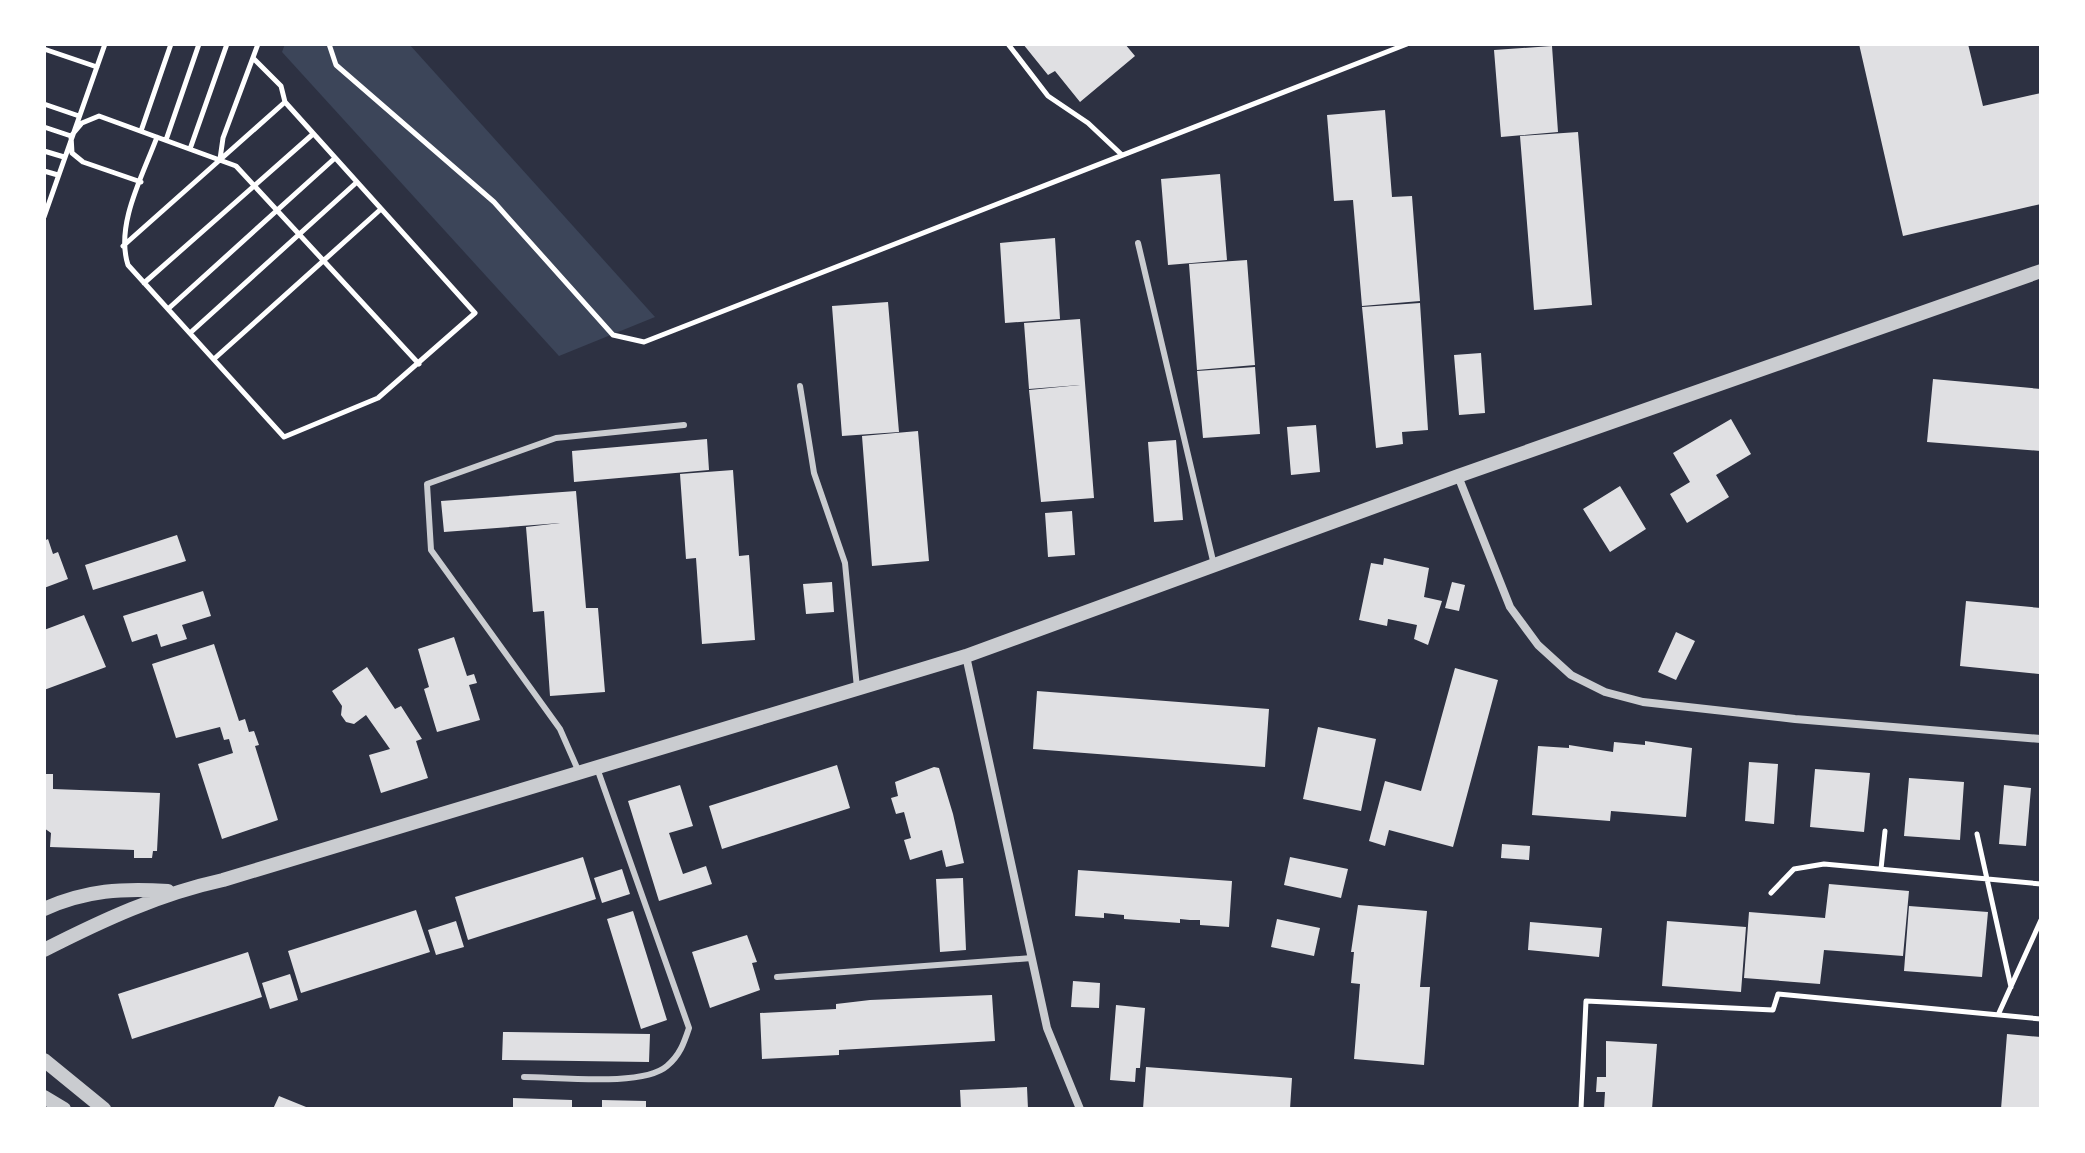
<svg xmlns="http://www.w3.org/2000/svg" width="2085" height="1153" font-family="Mulish,sans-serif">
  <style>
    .green { fill: #3c4559 }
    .building { fill: #e0e0e3 }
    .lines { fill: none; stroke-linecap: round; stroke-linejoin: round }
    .path { stroke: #fff; stroke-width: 5 }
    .service { stroke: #caccd0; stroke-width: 6 }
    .minor { stroke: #caccd0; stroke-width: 8 }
    .tertiary { stroke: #caccd0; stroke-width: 14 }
  </style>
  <rect width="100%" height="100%" fill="#2d3142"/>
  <path class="green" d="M 285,44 L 409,44 L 655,317 L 559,356 L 282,52 Z"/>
  <path class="building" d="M 1023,44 L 1125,44 L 1135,56 L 1080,102 L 1055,71 L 1048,75 Z
    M 1859,44 L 1968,44 L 1983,106 L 2041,93 L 2041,204 L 1903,236 Z
    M 1552,46 L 1558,132 L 1501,137 L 1494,50 Z
    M 1385,110 L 1392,197 L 1412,196 L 1420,301 L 1362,306 L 1353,200 L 1334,201 L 1327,115 Z
    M 1578,132 L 1592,305 L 1534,310 L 1520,136 Z
    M 1220,174 L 1227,260 L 1168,265 L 1161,179 Z
    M 1055,238 L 1060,319 L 1005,323 L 1000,243 Z
    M 1247,260 L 1255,365 L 1197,370 L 1189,264 Z
    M 888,302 L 899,432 L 842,436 L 832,306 Z
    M 1420,303 L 1428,430 L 1402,432 L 1403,444 L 1376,448 L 1362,307 Z
    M 1080,319 L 1094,498 L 1041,502 L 1029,390 L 1080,385 L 1029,389 L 1024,323 Z
    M 1481,353 L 1485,413 L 1459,415 L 1454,355 Z
    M 1255,367 L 1260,434 L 1203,438 L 1197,371 Z
    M 1933,379 L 2041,389 L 2041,451 L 1927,442 Z
    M 1731,419 L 1751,454 L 1716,475 L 1729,497 L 1687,523 L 1670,494 L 1690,482 L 1673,453 Z
    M 1316,425 L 1320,472 L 1291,475 L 1287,427 Z
    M 918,431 L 929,561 L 872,566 L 862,436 Z
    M 707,439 L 709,470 L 574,482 L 572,451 Z
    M 1176,440 L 1183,520 L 1154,522 L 1148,442 Z
    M 733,470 L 739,556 L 749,555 L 755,640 L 702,644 L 696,558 L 686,559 L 680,474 Z
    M 1620,486 L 1646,529 L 1610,552 L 1583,509 Z
    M 576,491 L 586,608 L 598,608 L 605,692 L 550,696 L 544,611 L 533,612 L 526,527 L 560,523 L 444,532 L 441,501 Z
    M 1072,511 L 1075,555 L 1048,557 L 1045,513 Z
    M 177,535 L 186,561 L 93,590 L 85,565 Z
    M 48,539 L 53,554 L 58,552 L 68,579 L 44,588 L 44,541 Z
    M 1384,558 L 1429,568 L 1424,597 L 1442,601 L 1428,645 L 1414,639 L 1417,625 L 1388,619 L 1387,626 L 1359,620 L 1371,563 L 1383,565 Z
    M 832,582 L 834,612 L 806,614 L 803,584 Z
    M 1452,582 L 1465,585 L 1459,611 L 1445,608 Z
    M 203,591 L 211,616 L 182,625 L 187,639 L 161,647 L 157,634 L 132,642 L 123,616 Z
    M 1966,601 L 2041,608 L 2039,674 L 1960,666 Z
    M 84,615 L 106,667 L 44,690 L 44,630 Z
    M 1676,632 L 1695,641 L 1676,680 L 1658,672 Z
    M 454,637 L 467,676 L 474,674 L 477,683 L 469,685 L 480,720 L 437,732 L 424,689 L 429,687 L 418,649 Z
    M 214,644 L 239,721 L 245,719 L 249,732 L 254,731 L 259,745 L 255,746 L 278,820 L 222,839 L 198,764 L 233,753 L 229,739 L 224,740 L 220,727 L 176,738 L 152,664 Z
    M 367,667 L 395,709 L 401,706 L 422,739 L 416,741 L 428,778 L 381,793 L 369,755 L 390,749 L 366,715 L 354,724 L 346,722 L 341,715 L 342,706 L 332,691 Z
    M 1455,668 L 1498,680 L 1453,847 L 1389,830 L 1385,846 L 1369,841 L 1385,781 L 1421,791 Z
    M 1037,691 L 1269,709 L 1265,767 L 1033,749 Z
    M 1318,727 L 1376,739 L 1361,811 L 1303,799 Z
    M 1645,741 L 1692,748 L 1686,817 L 1611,811 L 1610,821 L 1532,815 L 1538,746 L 1569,748 L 1569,745 L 1613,752 L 1614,742 L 1645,745 Z
    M 1749,762 L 1778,764 L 1774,824 L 1745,821 Z
    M 837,765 L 850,808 L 722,849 L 709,806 Z
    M 934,767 L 939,768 L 953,814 L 964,863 L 946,867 L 942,850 L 910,860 L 904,840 L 911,838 L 904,812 L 896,814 L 891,798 L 898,796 L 895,782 Z
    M 1815,769 L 1870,773 L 1864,832 L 1810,827 Z
    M 44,774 L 53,774 L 53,789 L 160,793 L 157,851 L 153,851 L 152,858 L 134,858 L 134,850 L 50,847 L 51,833 L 44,828 Z
    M 1909,778 L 1964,782 L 1960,840 L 1904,836 Z
    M 680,785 L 693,826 L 669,833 L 683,874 L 706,866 L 712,884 L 659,901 L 628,801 Z
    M 2004,785 L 2031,788 L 2026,846 L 1999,844 Z
    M 1502,844 L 1530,846 L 1529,860 L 1501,858 Z
    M 583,857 L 596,899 L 468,940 L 455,897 Z
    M 1290,857 L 1348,869 L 1341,898 L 1284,885 Z
    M 622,869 L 630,894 L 602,903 L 594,878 Z
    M 1078,870 L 1232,881 L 1229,927 L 1200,925 L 1200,920 L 1190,920 L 1180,919 L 1180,923 L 1124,919 L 1124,915 L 1113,914 L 1104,913 L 1104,918 L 1075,916 Z
    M 963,878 L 966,950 L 940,952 L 936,879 Z
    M 1829,884 L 1909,891 L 1903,956 L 1824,950 L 1820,984 L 1744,978 L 1749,912 L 1825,918 Z
    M 1358,905 L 1427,911 L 1420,987 L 1430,987 L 1424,1065 L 1354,1059 L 1360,984 L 1351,983 L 1354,952 L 1351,952 Z
    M 1909,906 L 1988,912 L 1982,977 L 1904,971 Z
    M 416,910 L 430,952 L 301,993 L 288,951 Z
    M 633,911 L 667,1020 L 641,1029 L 607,919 Z
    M 1277,919 L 1320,928 L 1314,956 L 1271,947 Z
    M 456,921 L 464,947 L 436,955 L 428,930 Z
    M 1667,921 L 1746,927 L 1741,992 L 1662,986 Z
    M 1530,922 L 1602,928 L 1599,957 L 1528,950 Z
    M 747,935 L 757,962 L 752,963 L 760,990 L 710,1008 L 692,952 Z
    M 248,952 L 262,997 L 132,1039 L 118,994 Z
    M 290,974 L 298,1000 L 270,1009 L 262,983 Z
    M 1073,981 L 1100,983 L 1099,1008 L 1071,1007 Z
    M 992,995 L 995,1041 L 839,1050 L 839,1055 L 762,1059 L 760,1013 L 836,1009 L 836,1004 L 870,1000 Z
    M 1116,1005 L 1145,1008 L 1140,1068 L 1136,1068 L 1135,1082 L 1110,1080 Z
    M 503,1032 L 650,1034 L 649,1062 L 502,1060 Z
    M 2007,1034 L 2041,1037 L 2041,1109 L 2001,1109 Z
    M 1606,1041 L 1657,1044 L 1652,1109 L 1604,1109 L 1605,1092 L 1596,1092 L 1597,1077 L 1606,1077 Z
    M 1146,1067 L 1292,1078 L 1290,1109 L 1143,1109 Z
    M 1027,1087 L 1028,1109 L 961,1109 L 960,1090 Z
    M 279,1096 L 311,1109 L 273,1109 Z
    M 513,1098 L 572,1100 L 572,1109 L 513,1109 Z
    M 602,1100 L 646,1101 L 646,1109 L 602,1109 Z"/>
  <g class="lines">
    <path class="path" d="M 329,44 L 336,65 L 494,202 L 613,335 L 644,342 L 1407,44
      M 1008,44 L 1048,96 L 1088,123 L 1122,155
      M 44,49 L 97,67
      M 44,104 L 79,116
      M 44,127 L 71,136 L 72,153 L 83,162 L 141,182
      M 141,131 L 171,44
      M 71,136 L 82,123 L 99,116 L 236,166 L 419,364
      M 157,137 C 143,175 115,225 128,265 L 284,437 L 378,398 L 475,313 L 285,102 L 281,86 L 253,58
      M 166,140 L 199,44
      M 190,149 L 227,44
      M 44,151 L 64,157
      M 220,159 L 223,138 L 258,44
      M 44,171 L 58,175
      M 44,217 L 105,44
      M 123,246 L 285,102
      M 144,283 L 313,134
      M 168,309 L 335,158
      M 190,333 L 357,182
      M 214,359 L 381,209
      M 1977,834 L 2011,987
      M 1881,869 L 1885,831
      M 1771,893 L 1794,869 L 1824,864 L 2041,884
      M 1998,1015 L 2041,920
      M 1581,1109 L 1586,1001 L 1773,1010 L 1778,994 L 2041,1019"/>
    <path class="service" d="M 1138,243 L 1214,565
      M 800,386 L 814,473 L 845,563 L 857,688
      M 578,770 L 560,729 L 431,550 L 427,484 L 556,438 L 684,425
      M 777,977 L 1032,958
      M 524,1077 C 558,1077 643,1087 667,1066 C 680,1055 684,1043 689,1028 L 597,768"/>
    <path class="minor" d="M 1458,476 L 1510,607 L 1538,645 L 1571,675 L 1605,692 L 1643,702 L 1795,719 L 2041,739
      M 966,656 L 1047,1028 L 1080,1109"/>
    <path class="tertiary" d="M 44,909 C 86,890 123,888 168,891
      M 44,950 C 103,920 159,894 223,880 L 966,656 L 1458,476 L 2041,271
      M 44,1060 L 104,1109
      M 44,1097 L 64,1109"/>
  </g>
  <rect width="2085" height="1153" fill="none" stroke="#ffffff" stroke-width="92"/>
</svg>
